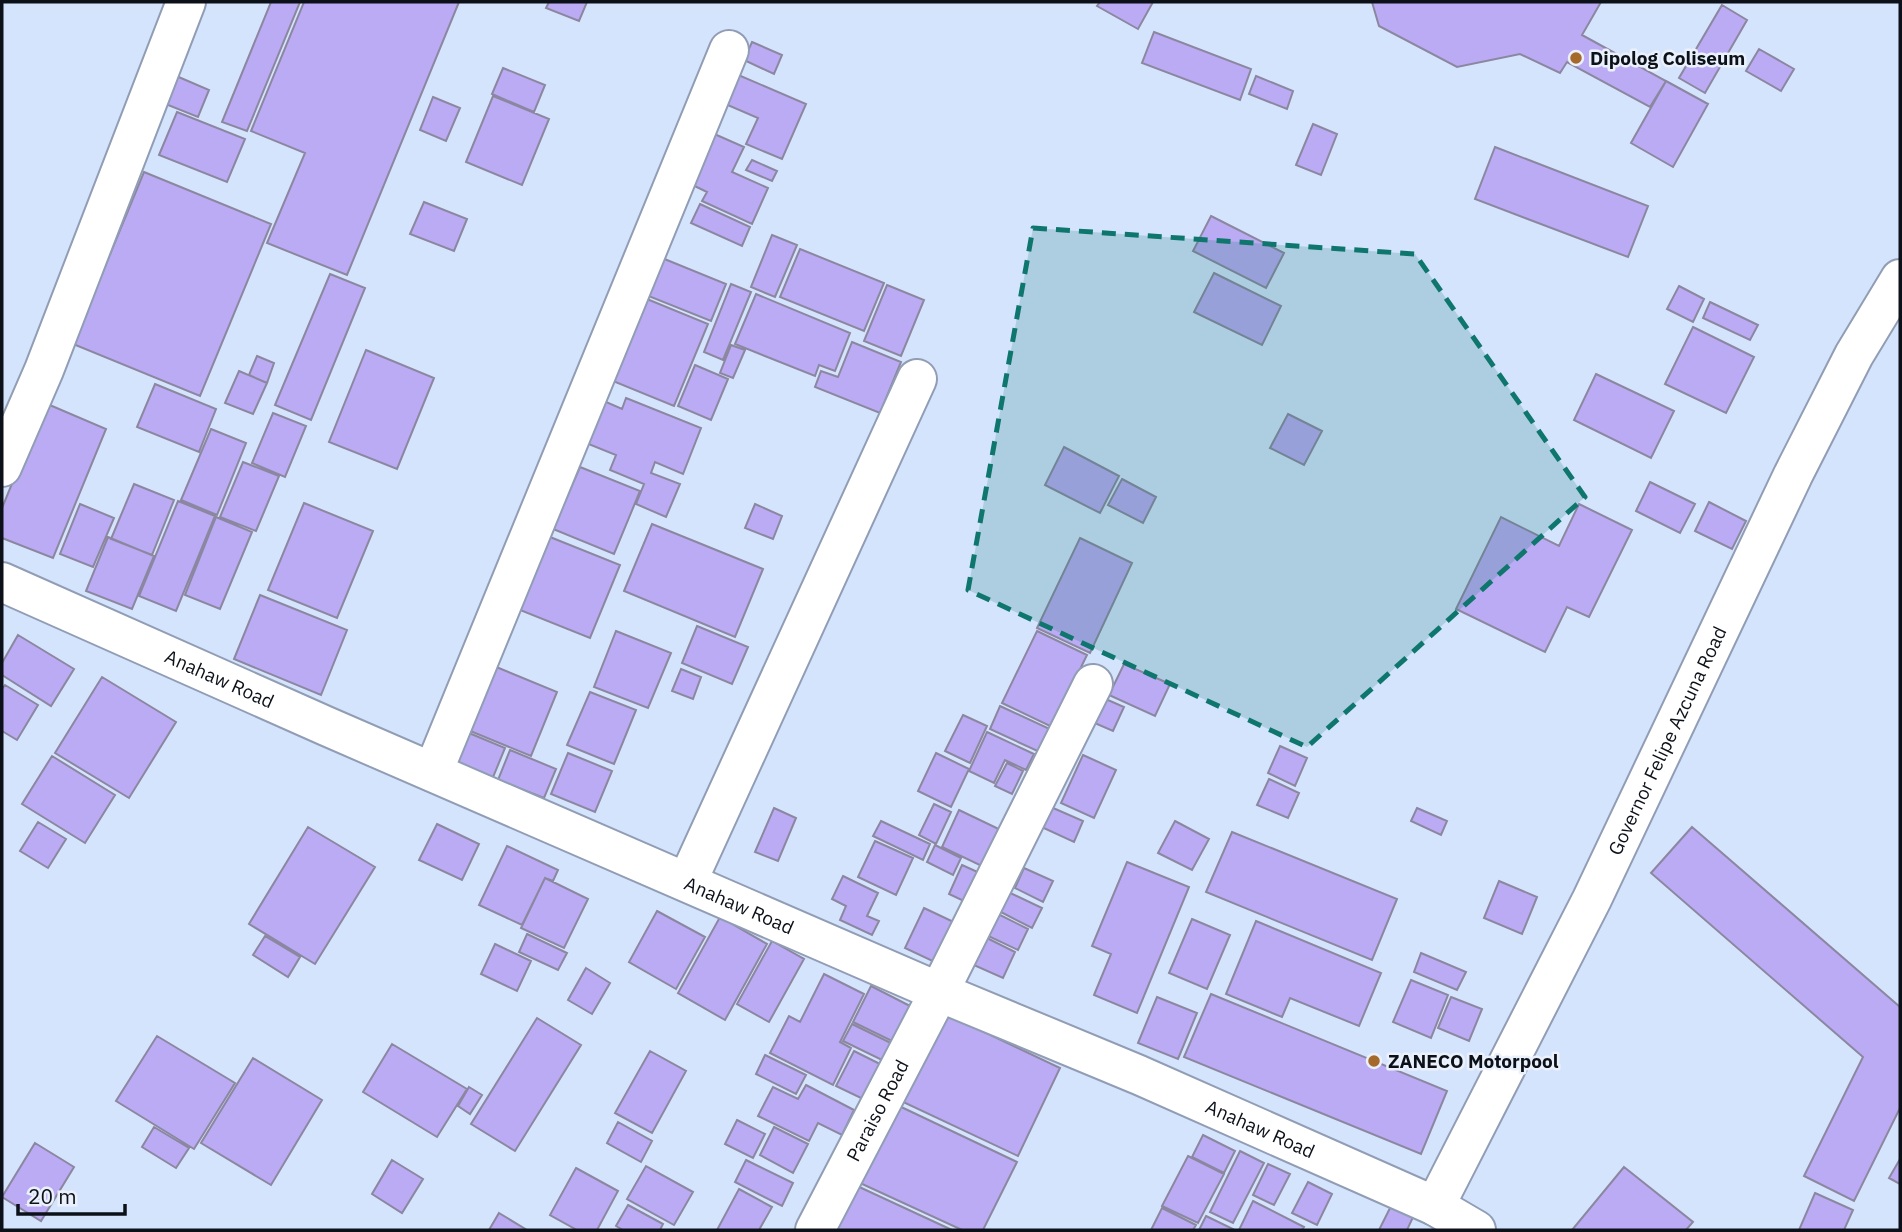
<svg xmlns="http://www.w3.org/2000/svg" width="1902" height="1232" font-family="'IBM Plex Sans',sans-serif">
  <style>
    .building { fill: #bbabf4; stroke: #8c87a0; stroke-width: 2 }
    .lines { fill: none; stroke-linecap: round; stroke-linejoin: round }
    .minor-casing { stroke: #909db4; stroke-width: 42 }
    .minor { stroke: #fff; stroke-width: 38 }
    .marked { fill: #0f766e; fill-opacity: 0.2; stroke: #0f766e; stroke-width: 5; stroke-dasharray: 14 9; stroke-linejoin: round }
    .poi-dot { fill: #a56a2b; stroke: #ebf1fb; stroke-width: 2.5 }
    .labels { text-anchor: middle; stroke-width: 5; stroke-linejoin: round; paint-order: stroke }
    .poi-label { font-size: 19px; font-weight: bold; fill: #0c1119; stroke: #ebf1fb; text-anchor: start }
    .street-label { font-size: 19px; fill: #0c1119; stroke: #ebf1fb }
  </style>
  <rect width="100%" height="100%" fill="#d5e4fd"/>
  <path class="building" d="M 271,2 L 300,2 L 247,131 L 222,122 Z
    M 304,2 L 459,2 L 347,275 L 267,243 L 305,153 L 251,131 Z
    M 549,2 L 587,2 L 579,21 L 546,8 Z
    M 1100,2 L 1153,2 L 1138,29 L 1097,6 Z
    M 1372,2 L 1601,2 L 1582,35 L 1666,81 L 1650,107 L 1567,62 L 1560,73 L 1520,54 L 1457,67 L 1379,26 Z
    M 1722,5 L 1747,20 L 1705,93 L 1679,78 Z
    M 1154,32 L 1251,69 L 1240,100 L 1142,63 Z
    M 752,42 L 782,55 L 774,74 L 744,60 Z
    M 1759,49 L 1794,69 L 1781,91 L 1746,71 Z
    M 503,68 L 545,85 L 534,112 L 492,94 Z
    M 729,71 L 806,104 L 782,159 L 746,144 L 758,118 L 716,100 Z
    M 174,75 L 209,90 L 198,117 L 163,103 Z
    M 1256,76 L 1293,91 L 1287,109 L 1249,94 Z
    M 1666,81 L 1708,104 L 1673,167 L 1631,143 Z
    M 493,96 L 549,119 L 522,185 L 466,162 Z
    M 433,97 L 460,108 L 446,141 L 420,130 Z
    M 177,112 L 245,139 L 227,182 L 159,155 Z
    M 1313,124 L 1337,134 L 1321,175 L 1296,165 Z
    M 703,129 L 744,147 L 732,172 L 768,188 L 752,224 L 702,201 L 707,192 L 680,179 Z
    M 1495,147 L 1648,206 L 1628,257 L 1475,199 Z
    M 752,160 L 777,171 L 772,181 L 746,170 Z
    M 144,172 L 271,224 L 200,396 L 73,344 Z
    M 424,202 L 467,219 L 454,251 L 410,234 Z
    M 700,204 L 750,227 L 742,246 L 691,223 Z
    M 1211,216 L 1284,253 L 1266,288 L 1193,251 Z
    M 772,235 L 797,245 L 775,297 L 751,287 Z
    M 800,249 L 884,283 L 864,331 L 780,297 Z
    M 662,258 L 726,284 L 711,321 L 646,295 Z
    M 1214,273 L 1281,306 L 1262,345 L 1194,312 Z
    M 330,274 L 365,288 L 311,420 L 275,405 Z
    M 731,284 L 751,292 L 723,360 L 704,352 Z
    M 887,285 L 924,300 L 901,356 L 864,341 Z
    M 1679,286 L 1704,299 L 1693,322 L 1667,309 Z
    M 756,294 L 850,333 L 835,371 L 819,365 L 815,376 L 735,344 Z
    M 642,297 L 708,324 L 674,406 L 608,379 Z
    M 1710,302 L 1758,325 L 1750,340 L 1703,318 Z
    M 1693,327 L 1754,357 L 1726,413 L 1665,384 Z
    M 852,342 L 901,362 L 880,413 L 815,387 L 821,371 L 838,377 Z
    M 731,345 L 745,350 L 733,378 L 720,373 Z
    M 366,350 L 434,378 L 397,469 L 329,442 Z
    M 257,356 L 274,363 L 267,383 L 249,375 Z
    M 695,365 L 728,379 L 711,420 L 678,406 Z
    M 239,371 L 267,383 L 253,414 L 225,403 Z
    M 1596,374 L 1674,411 L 1651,458 L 1574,420 Z
    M 155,384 L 216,409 L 199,452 L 137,427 Z
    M 626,398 L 701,428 L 683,474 L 655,462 L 651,473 L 680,484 L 666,517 L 636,504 L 644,484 L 610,470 L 616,455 L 586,443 L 604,401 L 622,409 Z
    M 45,403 L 106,429 L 53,558 L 2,538 L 2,508 Z
    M 273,413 L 306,426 L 285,477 L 252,463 Z
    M 1288,414 L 1322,431 L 1304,465 L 1270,448 Z
    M 211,429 L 246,443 L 217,515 L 181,500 Z
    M 1064,447 L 1119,476 L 1100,513 L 1045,485 Z
    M 243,462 L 279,476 L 256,531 L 220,517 Z
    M 580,467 L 640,491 L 614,554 L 553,529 Z
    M 1122,479 L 1156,497 L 1143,523 L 1108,505 Z
    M 1650,482 L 1695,504 L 1680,533 L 1636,511 Z
    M 134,484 L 174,500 L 152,555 L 111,539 Z
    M 178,501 L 215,516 L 176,611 L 139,596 Z
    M 1709,502 L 1746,521 L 1732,549 L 1695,531 Z
    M 304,503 L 373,531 L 337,618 L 268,590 Z
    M 80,504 L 114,518 L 93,567 L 60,554 Z
    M 755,504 L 782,516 L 773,539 L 745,528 Z
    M 1579,504 L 1632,530 L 1589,617 L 1567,607 L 1545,652 L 1456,609 L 1501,517 L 1559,546 Z
    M 216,517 L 252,532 L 220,609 L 185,595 Z
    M 652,524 L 763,569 L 735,637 L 624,591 Z
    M 545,535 L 620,565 L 590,638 L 515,608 Z
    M 108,537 L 154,556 L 132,609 L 86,591 Z
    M 1080,538 L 1132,563 L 1090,653 L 1037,628 Z
    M 260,595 L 347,630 L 321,695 L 234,659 Z
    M 697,626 L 748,647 L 732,684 L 682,663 Z
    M 616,631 L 671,653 L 648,708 L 594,687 Z
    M 1037,631 L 1087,655 L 1052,727 L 1002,703 Z
    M 18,635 L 74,669 L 51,706 L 2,675 L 2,663 Z
    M 489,664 L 557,692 L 531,756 L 463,728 Z
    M 1124,664 L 1170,684 L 1155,716 L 1109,695 Z
    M 681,669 L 701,677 L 693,699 L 672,691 Z
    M 102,677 L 176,722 L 129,798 L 55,753 Z
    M 5,685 L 38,705 L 17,740 L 2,731 L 2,689 Z
    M 590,692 L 636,710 L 614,764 L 567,745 Z
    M 1101,697 L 1124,707 L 1113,731 L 1090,721 Z
    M 1000,706 L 1054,731 L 1044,754 L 990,729 Z
    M 963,715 L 987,726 L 970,763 L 945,751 Z
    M 987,732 L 1034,754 L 1026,770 L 1005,760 L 994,783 L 969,771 Z
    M 469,733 L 505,748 L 489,787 L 453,772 Z
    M 1280,746 L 1307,758 L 1295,786 L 1268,773 Z
    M 510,750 L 556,769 L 544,798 L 498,780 Z
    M 568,753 L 612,771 L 595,812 L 551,794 Z
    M 936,753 L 969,769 L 951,807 L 918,791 Z
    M 1083,755 L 1116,770 L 1094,818 L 1061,803 Z
    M 52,756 L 115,795 L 85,843 L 22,804 Z
    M 1007,763 L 1023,771 L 1012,794 L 995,786 Z
    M 1269,779 L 1299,793 L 1288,818 L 1257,805 Z
    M 934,804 L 951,812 L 936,844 L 919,835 Z
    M 1044,804 L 1083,821 L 1074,842 L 1035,824 Z
    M 774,808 L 796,818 L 778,861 L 755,852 Z
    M 1417,808 L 1447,821 L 1441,835 L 1411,821 Z
    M 959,810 L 1005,832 L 988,869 L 942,847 Z
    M 881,821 L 930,844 L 923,860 L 873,836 Z
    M 1175,821 L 1209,839 L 1192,870 L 1158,853 Z
    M 38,822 L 66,839 L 48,868 L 20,851 Z
    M 437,824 L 479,844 L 462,880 L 419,860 Z
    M 308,827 L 375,867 L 315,964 L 249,924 Z
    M 1692,827 L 1900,1007 L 1900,1108 L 1854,1201 L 1804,1176 L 1863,1057 L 1651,873 Z
    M 1232,832 L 1397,899 L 1372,960 L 1206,892 Z
    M 875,841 L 913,858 L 896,895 L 858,877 Z
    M 935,845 L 961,858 L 953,875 L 927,862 Z
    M 507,846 L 558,870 L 553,881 L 545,878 L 522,925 L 479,905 Z
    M 1127,862 L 1189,887 L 1137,1013 L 1094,995 L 1111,954 L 1092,946 Z
    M 962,865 L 982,874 L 968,903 L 949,894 Z
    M 1024,868 L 1053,881 L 1043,902 L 1015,888 Z
    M 843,876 L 878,893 L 867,916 L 879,921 L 872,935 L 840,920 L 846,906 L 832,899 Z
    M 545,878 L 588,899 L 564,948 L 521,928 Z
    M 1499,881 L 1537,897 L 1522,934 L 1484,918 Z
    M 1006,891 L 1042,908 L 1032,928 L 997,910 Z
    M 924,908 L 960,925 L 941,965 L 905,948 Z
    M 657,911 L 705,937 L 676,989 L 629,962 Z
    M 992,911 L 1028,929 L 1018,950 L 982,933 Z
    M 720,917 L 767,944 L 725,1020 L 678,993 Z
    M 1192,919 L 1230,935 L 1207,989 L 1169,973 Z
    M 1256,921 L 1381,973 L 1359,1026 L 1290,998 L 1282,1017 L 1226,994 Z
    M 527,934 L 567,953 L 558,970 L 519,952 Z
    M 979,934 L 1015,952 L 1003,978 L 967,962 Z
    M 265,936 L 300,957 L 288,977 L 253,955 Z
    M 772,941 L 804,959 L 769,1022 L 737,1004 Z
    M 495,944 L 531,961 L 517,991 L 481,974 Z
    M 1421,953 L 1466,972 L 1457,990 L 1414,972 Z
    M 586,968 L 610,983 L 592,1014 L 568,1000 Z
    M 824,974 L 864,994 L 840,1042 L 851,1048 L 833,1085 L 770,1053 L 789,1016 L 800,1022 Z
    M 1411,980 L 1448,995 L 1431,1038 L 1393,1022 Z
    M 871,986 L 912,1007 L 894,1042 L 853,1022 Z
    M 1211,994 L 1447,1091 L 1421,1154 L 1184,1057 Z
    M 1157,997 L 1197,1013 L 1178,1059 L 1138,1043 Z
    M 1451,997 L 1482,1009 L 1469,1041 L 1438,1028 Z
    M 942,1012 L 1060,1068 L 1018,1156 L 899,1100 Z
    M 537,1018 L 581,1045 L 515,1151 L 471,1124 Z
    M 852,1024 L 895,1045 L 886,1062 L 843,1041 Z
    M 157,1036 L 235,1083 L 194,1149 L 116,1101 Z
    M 392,1044 L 467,1089 L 437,1137 L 363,1092 Z
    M 650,1051 L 686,1071 L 652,1133 L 615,1113 Z
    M 854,1051 L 882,1065 L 865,1100 L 836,1086 Z
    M 765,1055 L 806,1075 L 796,1094 L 756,1074 Z
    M 253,1058 L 322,1100 L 271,1185 L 201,1143 Z
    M 806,1085 L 854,1110 L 842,1135 L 818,1123 L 809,1141 L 758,1116 L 773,1087 L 798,1099 Z
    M 469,1087 L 482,1095 L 470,1114 L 458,1106 Z
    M 897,1105 L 1017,1162 L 983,1230 L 962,1230 L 860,1183 Z
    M 737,1120 L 765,1134 L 753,1158 L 725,1144 Z
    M 618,1122 L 652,1141 L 641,1162 L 607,1143 Z
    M 154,1127 L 189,1148 L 176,1168 L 142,1147 Z
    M 774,1127 L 808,1144 L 793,1173 L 760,1155 Z
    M 1203,1135 L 1235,1151 L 1224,1173 L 1192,1157 Z
    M 35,1143 L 74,1167 L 41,1221 L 2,1197 Z
    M 1240,1151 L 1264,1163 L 1233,1223 L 1210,1212 Z
    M 1188,1156 L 1224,1174 L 1198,1223 L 1162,1206 Z
    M 1900,1159 L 1900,1184 L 1889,1178 Z
    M 392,1160 L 423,1179 L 402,1213 L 372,1194 Z
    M 746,1160 L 793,1183 L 782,1206 L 735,1182 Z
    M 1268,1164 L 1290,1174 L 1274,1205 L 1253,1195 Z
    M 646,1166 L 693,1192 L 674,1225 L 627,1199 Z
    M 1624,1167 L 1693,1222 L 1686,1230 L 1572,1230 Z
    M 576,1168 L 618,1191 L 597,1230 L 577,1230 L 550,1215 Z
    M 1308,1182 L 1332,1194 L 1317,1225 L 1292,1213 Z
    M 855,1185 L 952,1230 L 834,1230 Z
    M 739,1189 L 772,1207 L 759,1230 L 717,1230 Z
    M 1815,1193 L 1853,1210 L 1844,1230 L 1799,1230 Z
    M 1253,1201 L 1304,1227 L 1302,1230 L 1239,1230 Z
    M 1392,1204 L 1414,1215 L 1407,1230 L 1379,1230 Z
    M 628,1205 L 663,1224 L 660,1230 L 623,1230 L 616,1226 Z
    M 1162,1208 L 1196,1225 L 1193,1230 L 1151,1230 Z
    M 499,1213 L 527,1230 L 489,1230 Z
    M 1206,1216 L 1233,1229 L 1232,1230 L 1199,1230 Z"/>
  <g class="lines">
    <g class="minor-casing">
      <g id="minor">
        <path d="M 2,467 L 44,370 L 186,2"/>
        <path id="s1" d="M 2,582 L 326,726 L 939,992 L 1139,1075 L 1435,1206 L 1476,1230"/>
        <path d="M 433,772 L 729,50"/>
        <path d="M 687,882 L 917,379"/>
        <path id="s2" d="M 1435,1206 L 1592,899 L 1793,475 L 1854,355 L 1900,279"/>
        <path id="s3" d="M 815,1230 L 939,992 L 1093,684"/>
      </g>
    </g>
    <use href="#minor" class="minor"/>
  </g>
  <path class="marked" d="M 1033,228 L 1415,254 L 1585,497 L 1307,747 L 968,590 Z"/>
  <g class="poi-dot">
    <circle cx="1576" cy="58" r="7"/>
    <circle cx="1374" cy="1061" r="7"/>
  </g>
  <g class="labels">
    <g class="poi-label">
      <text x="1590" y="65">Dipolog Coliseum</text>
      <text x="1388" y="1068">ZANECO Motorpool</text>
    </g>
    <g class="street-label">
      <text dy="7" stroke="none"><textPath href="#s1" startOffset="238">Anahaw Road</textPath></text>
      <text dy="7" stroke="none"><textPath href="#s2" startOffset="520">Governor Felipe Azcuna Road</textPath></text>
      <text dy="7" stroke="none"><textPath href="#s1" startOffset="805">Anahaw Road</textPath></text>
      <text dy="7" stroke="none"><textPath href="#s3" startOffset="135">Paraiso Road</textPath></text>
      <text dy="7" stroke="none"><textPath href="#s1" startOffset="1372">Anahaw Road</textPath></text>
    </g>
  </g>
  <rect width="1902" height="1232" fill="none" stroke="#0c1119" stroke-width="7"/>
  <path d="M18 1204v10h107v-10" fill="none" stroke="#0c1119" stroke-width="3.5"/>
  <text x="28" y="1204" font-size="21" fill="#0c1119" stroke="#ebf1fb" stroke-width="5" paint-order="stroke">20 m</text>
</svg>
